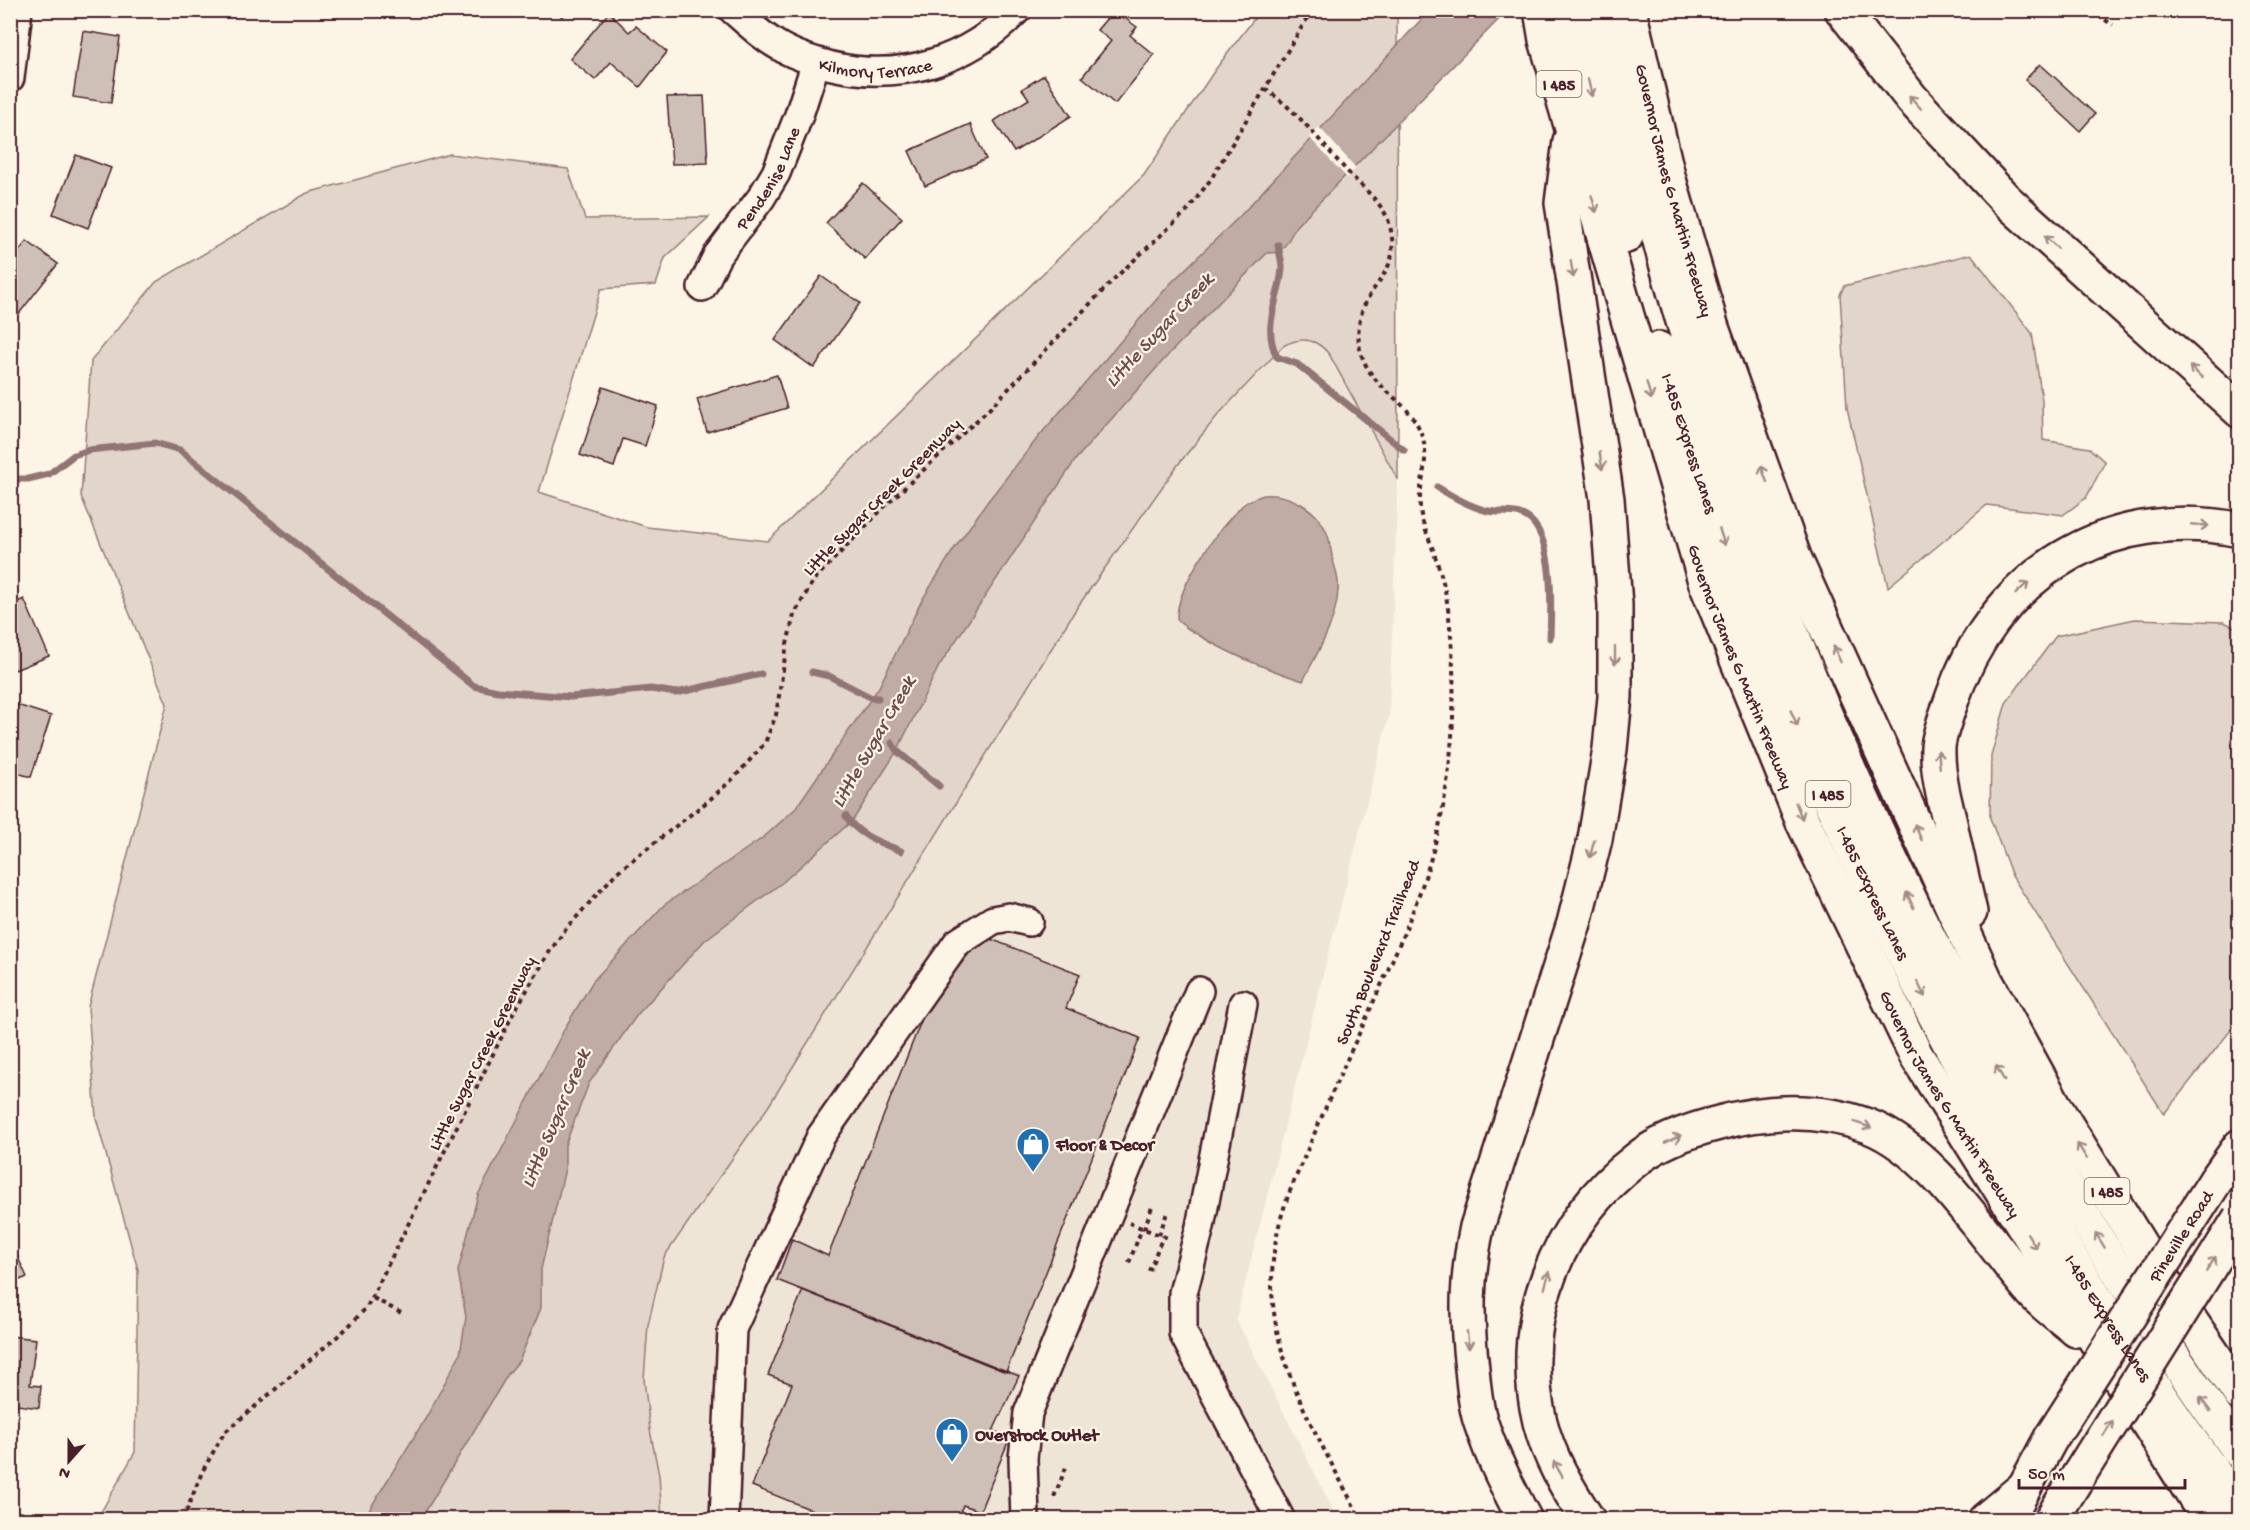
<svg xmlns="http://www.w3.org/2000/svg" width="2250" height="1530" font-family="'Gochi Hand',sans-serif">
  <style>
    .built { fill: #eee5d7 }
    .green { fill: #e2d5ca; stroke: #967a7a; stroke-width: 1.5 }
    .water { fill: #c0aca5; stroke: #917474; stroke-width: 1.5 }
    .pier { fill: #fcf5e5 }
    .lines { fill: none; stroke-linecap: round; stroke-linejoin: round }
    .stream { stroke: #917474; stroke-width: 7 }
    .building { fill: #cfc0b7; stroke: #4a1f2b; stroke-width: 1.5 }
    .minor-casing { stroke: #4a1f2b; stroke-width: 32 }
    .major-casing { stroke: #4a1f2b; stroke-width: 38 }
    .highway-casing { stroke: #4a1f2b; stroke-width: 38 }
    .path { stroke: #4a1f2b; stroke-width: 4; stroke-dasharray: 4.5 4.5; stroke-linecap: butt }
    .minor { stroke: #fcf5e5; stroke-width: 27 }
    .major { stroke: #fcf5e5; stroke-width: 33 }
    .highway { stroke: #fcf5e5; stroke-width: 33 }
    .major-bridge-casing { stroke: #4a1f2b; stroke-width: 38; stroke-linecap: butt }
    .major-bridge { stroke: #fcf5e5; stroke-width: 33 }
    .oneway { stroke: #a38a88 }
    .labels { text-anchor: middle; stroke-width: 4.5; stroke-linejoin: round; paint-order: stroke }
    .shield { fill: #fcf5e5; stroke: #7f5f63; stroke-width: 1.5 }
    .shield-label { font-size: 16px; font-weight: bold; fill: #4a1f2b }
    .street-label { font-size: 18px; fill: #4a1f2b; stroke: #fcf5e5 }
    .poi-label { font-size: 18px; font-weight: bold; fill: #4a1f2b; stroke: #fcf5e5; text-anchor: start }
    .water-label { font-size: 20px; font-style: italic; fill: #6d4950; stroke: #fcf5e5 }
  </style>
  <rect width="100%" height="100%" fill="#fcf5e5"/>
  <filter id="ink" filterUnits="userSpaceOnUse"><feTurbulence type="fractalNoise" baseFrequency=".0167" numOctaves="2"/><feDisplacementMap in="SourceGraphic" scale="12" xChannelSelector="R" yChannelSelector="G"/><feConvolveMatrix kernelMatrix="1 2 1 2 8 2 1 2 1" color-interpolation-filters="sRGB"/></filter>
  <g filter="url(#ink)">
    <path class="built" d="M 1298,339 L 1308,339 L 1318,343 L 1329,354 L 1398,480 L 1389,715 L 1236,1319 L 1338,1519 L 662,1520 L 659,1475 L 650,1430 L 644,1379 L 648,1325 L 664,1257 L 768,1107 L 1076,609 L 1116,551 L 1177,466 L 1218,415 L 1283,346 Z"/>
    <path class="green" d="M 1260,11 L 1397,11 L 1398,480 L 1329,354 C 1316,338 1301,336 1283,346 L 1218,415 L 1177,466 L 1076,609 L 768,1107 L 664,1257 L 648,1325 L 644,1379 L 650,1430 L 659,1475 L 662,1519 L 97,1519 L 135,1452 L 138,1270 L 96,1118 L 88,1007 L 167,704 L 81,496 L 91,361 L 156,282 L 307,193 L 450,154 L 568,169 L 585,219 L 709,217 L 665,258 L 656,285 L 601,289 L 539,492 L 647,527 L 768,541 L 1144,175 L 1215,70 Z
      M 1971,254 L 2032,333 L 2042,400 L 2043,440 L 2089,448 L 2105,462 L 2086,498 L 2063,515 L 1987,505 L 1888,587 L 1847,408 L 1840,295 L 1844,286 Z
      M 2135,619 L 2224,622 L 2239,629 L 2239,1020 L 2164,1114 L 2012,876 L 1990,818 L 1991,756 L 2006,703 L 2056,636 Z"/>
    <path class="water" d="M 1429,11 L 1507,11 L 1296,226 C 1288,240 1285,254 1267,253 L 1169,354 L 1076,459 L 939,666 L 897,751 L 853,820 L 783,882 L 705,940 L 637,1015 L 589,1083 L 565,1145 L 565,1169 L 541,1269 L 541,1308 L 519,1361 L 508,1374 L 421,1519 L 363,1520 L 427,1416 L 460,1354 L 466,1317 L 458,1271 L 478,1195 L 566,1026 L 593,981 L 664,905 L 764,837 L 795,809 L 879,687 L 922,600 L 954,549 L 988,501 L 1040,435 L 1170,284 L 1240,216 Z
      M 1264,495 C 1289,493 1318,509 1327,533 C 1330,540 1330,548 1332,555 C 1334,567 1340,579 1338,591 C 1336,623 1317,653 1303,681 C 1265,668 1235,657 1200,636 C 1192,631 1183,627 1177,619 C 1176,587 1219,527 1243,505 C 1249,500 1257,497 1264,495 Z"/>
    <path class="pier" d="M 1319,127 L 1356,168 L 1347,178 L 1309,137 Z"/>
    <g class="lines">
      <path class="stream" d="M 1278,245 C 1279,253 1282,259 1282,268 C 1280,299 1261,325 1277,357 L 1297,364 L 1404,450
        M 10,479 L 28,479 L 49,474 L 74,455 L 89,450 L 155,443 L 180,450 L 474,686 L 498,691 L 571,697 L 651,689 L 676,693 L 761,674
        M 1437,487 C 1453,497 1470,507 1488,511 C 1498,513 1510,511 1520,514 C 1556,525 1551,608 1550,638
        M 812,672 L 829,676 L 872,698 L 878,698
        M 892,743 L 897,751 L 939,786
        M 846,816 C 857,835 881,843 901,851"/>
    </g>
    <path class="building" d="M 93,10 L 125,10 L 124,14 Z
      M 554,10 L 568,10 L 562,17 Z
      M 1114,10 L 1137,27 L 1130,35 L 1154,55 L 1115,104 L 1082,77 L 1111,41 L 1097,30 Z
      M 609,12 L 629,32 L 636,26 L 667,52 L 640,87 L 611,62 L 595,80 L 570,59 Z
      M 83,31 L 120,37 L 111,103 L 73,97 Z
      M 2040,64 L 2095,114 L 2080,131 L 2025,80 Z
      M 1044,75 L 1071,116 L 1014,152 L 994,121 L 1029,99 L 1022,89 Z
      M 704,96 L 708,163 L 672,164 L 667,97 Z
      M 970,124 L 986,159 L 925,186 L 909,151 Z
      M 76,155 L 111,168 L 88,228 L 53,214 Z
      M 863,183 L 902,218 L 865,259 L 826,223 Z
      M 27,241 L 58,264 L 18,315 L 10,309 L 10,262 Z
      M 821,276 L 860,303 L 814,368 L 775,340 Z
      M 777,375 L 787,408 L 707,432 L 697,399 Z
      M 603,387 L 658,406 L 645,446 L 623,439 L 614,467 L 580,455 Z
      M 24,599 L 49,656 L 15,670 L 10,660 L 10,605 Z
      M 14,704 L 51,716 L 31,777 L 10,771 L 10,714 Z
      M 983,936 L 1080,974 L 1066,1008 L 1140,1038 L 1006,1372 L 777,1280 L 792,1239 L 828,1256 L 927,1006 Z
      M 10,1240 L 27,1277 L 10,1284 Z
      M 803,1290 L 1019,1376 L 993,1431 L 1010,1437 L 980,1511 L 963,1505 L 957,1520 L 814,1520 L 817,1512 L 752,1486 L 792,1384 L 768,1375 Z
      M 10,1336 L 36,1339 L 30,1385 L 41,1386 L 39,1408 L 10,1404 Z"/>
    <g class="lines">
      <g class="minor-casing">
        <g id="minor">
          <path id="s1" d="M 733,10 C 749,24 765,39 784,49 C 799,57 816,62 832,66 C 901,82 968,61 1017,10"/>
          <path d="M 10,78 L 18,10"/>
          <path id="s2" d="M 702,287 L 717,256 L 761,198 L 776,173 L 799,115 L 816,62"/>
          <path d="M 1243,1004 L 1200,1227 L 1183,1293 L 1183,1333 L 1281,1520"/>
          <path d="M 724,1520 L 732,1329 L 821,1136 L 957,943 L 993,920 L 1009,917 L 1029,922"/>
          <path d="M 1025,1520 L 1023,1458 L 1028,1413 L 1199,991"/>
        </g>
      </g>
      <g class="major-casing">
        <path id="major" d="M 2216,1180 L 2240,1146
          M 2009,1516 L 2051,1438
          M 2051,1520 L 2077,1478"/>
      </g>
      <g class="highway-casing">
        <g id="highway">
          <path id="s3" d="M 1541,10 L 1546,40 L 1705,581 L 1803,822 L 1916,1055 L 2209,1520"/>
          <path d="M 1572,10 L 1626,236"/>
          <path d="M 1602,10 C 1628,119 1654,228 1687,334 C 1808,732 1997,1114 2240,1452"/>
          <path id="s4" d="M 1629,10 L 1668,176 L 1712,328 L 1794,557 L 1986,981 L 2057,1110 L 2148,1258 L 2240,1394"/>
          <path d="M 1842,10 L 1912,99 L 2006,200 L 2240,411"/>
          <path id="s5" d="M 1659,349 C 1683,419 1704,491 1730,560 C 1779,693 1838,823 1901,949 C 1998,1144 2109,1334 2240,1508"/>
          <path d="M 1970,912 C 1963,882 1956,853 1950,823 C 1944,799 1937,773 1938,747 C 1939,733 1954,693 1960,678 C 2009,565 2117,505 2240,530"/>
          <path d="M 1525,1520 C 1508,1488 1492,1457 1481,1423 C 1475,1406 1474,1387 1472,1369 C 1466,1317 1466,1279 1477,1227 L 1574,923 L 1595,839 L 1610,749 L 1615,697 L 1615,605 L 1607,499 L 1562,203 L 1570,141"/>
          <path d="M 1588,1520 C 1568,1489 1549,1458 1540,1422 C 1516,1321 1555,1222 1637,1159 C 1661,1140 1691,1130 1719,1123 C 1768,1110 1820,1108 1868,1126 C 1934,1151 1986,1240 2033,1293 C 2045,1306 2062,1318 2076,1330"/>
          <path d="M 1985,1520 L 2021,1490"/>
        </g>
      </g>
      <path class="path" d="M 2090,10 L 2113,25
        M 1265,89 C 1297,110 1321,143 1347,171 C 1360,185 1378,199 1387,217 C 1392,229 1394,246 1391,259 C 1388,269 1382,277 1376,286 C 1362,304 1355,326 1360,349 C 1371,395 1414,397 1424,443 C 1429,467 1416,490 1421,515 C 1424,529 1431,542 1435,556 C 1441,573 1446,591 1448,609 C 1457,678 1455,749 1441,817 C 1427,889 1394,956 1364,1023 C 1338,1078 1314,1134 1290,1191 C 1240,1320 1304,1408 1361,1520
        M 1129,1223 L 1170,1239
        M 1144,1229 L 1152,1207
        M 1159,1235 L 1167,1213
        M 1129,1263 L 1142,1228
        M 1149,1271 L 1163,1236
        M 373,1298 L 403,1314
        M 1054,1497 L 1067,1465
        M 183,1520 L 202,1472 L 224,1433 L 346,1329 L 367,1307 L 514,1012 L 550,951 L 566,929 L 617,872 L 708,801 L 734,778 L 765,743 L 776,715 L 787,644 L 794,615 L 813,581 L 887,504 L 990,408 L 1116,277 L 1188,210 L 1211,179 L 1312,10"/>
      <use href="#minor" class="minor"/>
      <use href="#major" class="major"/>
      <use href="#highway" class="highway"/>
      <g class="major-bridge-casing">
        <g id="major-bridge">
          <path id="s6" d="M 2051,1438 L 2216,1180"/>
          <path d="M 2077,1478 L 2240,1218"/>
        </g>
      </g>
      <use href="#major-bridge" class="major-bridge"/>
    </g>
    <defs><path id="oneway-shaft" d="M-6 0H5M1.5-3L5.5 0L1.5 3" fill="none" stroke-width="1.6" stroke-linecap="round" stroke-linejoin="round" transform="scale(1.5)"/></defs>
    <g class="oneway">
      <use href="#oneway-shaft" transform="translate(1590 88) rotate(77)"/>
      <use href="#oneway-shaft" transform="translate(1915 102) rotate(-132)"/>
      <use href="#oneway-shaft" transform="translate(1594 204) rotate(74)"/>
      <use href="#oneway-shaft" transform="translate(2051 242) rotate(-138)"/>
      <use href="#oneway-shaft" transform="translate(1572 269) rotate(81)"/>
      <use href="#oneway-shaft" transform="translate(2196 372) rotate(-138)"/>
      <use href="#oneway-shaft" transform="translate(1649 391) rotate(74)"/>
      <use href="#oneway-shaft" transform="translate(1601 461) rotate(81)"/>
      <use href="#oneway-shaft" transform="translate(1764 474) rotate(-110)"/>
      <use href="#oneway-shaft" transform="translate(2200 525) rotate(5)"/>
      <use href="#oneway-shaft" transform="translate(1722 537) rotate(72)"/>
      <use href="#oneway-shaft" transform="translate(2022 588) rotate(-43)"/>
      <use href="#oneway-shaft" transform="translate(1837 654) rotate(-114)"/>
      <use href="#oneway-shaft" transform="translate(1615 656) rotate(90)"/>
      <use href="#oneway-shaft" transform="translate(1794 718) rotate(66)"/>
      <use href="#oneway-shaft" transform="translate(1939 759) rotate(-95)"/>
      <use href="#oneway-shaft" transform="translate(1799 811) rotate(68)"/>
      <use href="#oneway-shaft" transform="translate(1918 832) rotate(-114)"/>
      <use href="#oneway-shaft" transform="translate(1592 849) rotate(104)"/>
      <use href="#oneway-shaft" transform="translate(1910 900) rotate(-115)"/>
      <use href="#oneway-shaft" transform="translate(1921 989) rotate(64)"/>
      <use href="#oneway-shaft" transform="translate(2000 1073) rotate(-120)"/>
      <use href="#oneway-shaft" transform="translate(1863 1125) rotate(19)"/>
      <use href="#oneway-shaft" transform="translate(1673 1139) rotate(-25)"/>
      <use href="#oneway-shaft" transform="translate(2082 1151) rotate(-122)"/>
      <use href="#oneway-shaft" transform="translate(2100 1240) rotate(-122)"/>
      <use href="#oneway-shaft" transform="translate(2032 1241) rotate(58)"/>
      <use href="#oneway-shaft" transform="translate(2211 1264) rotate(-58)"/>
      <use href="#oneway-shaft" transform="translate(1547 1280) rotate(-75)"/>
      <use href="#oneway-shaft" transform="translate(1468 1340) rotate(83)"/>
      <use href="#oneway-shaft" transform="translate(2205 1404) rotate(-126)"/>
      <use href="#oneway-shaft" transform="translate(2108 1428) rotate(-58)"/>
      <use href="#oneway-shaft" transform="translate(1558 1469) rotate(-119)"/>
    </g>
  </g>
  <defs>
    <g id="shop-pin" transform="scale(1.725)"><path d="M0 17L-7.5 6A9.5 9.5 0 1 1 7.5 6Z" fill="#1f6fb2" stroke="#fcf5e5"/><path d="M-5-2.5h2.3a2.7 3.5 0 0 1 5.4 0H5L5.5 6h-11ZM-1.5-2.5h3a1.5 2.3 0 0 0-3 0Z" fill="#fff"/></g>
  </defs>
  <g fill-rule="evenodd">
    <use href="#shop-pin" x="1033" y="1144"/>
    <use href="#shop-pin" x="952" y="1434"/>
  </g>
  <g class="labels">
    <g class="shield">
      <rect x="1536.5" y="71" width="45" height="26" rx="4.5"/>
      <rect x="1805.5" y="781" width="45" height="26" rx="4.5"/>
      <rect x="2084.5" y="1178" width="45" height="26" rx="4.5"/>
    </g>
    <g class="shield-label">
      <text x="1559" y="90">I 485</text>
      <text x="1828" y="800">I 485</text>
      <text x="2107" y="1197">I 485</text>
    </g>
    <g class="street-label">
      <text dy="6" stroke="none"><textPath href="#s1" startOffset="159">Kilmory Terrace</textPath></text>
      <text dy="6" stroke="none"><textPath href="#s2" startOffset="128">Pendenise Lane</textPath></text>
      <text dy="6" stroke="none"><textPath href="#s4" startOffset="186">Governor James G Martin Freeway</textPath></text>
      <text dy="6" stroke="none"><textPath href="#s5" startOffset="99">I-485 Express Lanes</textPath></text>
      <text transform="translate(881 496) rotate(-45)" y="6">Little Sugar Creek Greenway</text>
      <text dy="6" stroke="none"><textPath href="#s3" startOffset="687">Governor James G Martin Freeway</textPath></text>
      <text dy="6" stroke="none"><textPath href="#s5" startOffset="585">I-485 Express Lanes</textPath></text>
      <text transform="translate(1377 952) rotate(-68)" y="6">South Boulevard Trailhead</text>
      <text transform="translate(481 1053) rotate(-63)" y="6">Little Sugar Creek Greenway</text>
      <text dy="6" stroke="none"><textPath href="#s3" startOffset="1173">Governor James G Martin Freeway</textPath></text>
      <text dy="6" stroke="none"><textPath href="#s6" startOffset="240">Pineville Road</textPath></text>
      <text dy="6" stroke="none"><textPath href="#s5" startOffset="1071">I-485 Express Lanes</textPath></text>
    </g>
    <g class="poi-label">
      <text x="1056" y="1150">Floor &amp; Decor</text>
      <text x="975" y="1440">Overstock Outlet</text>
    </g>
    <g class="water-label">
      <text transform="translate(1158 329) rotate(-47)" y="7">Little Sugar Creek</text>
      <text transform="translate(872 741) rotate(-60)" y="7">Little Sugar Creek</text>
      <text transform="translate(554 1118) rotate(-67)" y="7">Little Sugar Creek</text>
    </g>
  </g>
  <rect width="2250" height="1530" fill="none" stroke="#fcf5e5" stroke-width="36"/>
  <rect x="18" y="18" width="2214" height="1494" fill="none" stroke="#4a1f2b" stroke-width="2" filter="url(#ink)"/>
  <g transform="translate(69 1461) rotate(201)" stroke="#fcf5e5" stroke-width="4.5" paint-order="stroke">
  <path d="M0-4.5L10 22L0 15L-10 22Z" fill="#4a1f2b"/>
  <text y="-9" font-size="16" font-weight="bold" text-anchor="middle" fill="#4a1f2b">N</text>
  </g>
  <path d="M2019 1479v9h166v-9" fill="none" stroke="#4a1f2b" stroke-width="3"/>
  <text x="2028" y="1479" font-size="18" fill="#4a1f2b" stroke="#fcf5e5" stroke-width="4.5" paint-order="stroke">50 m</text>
</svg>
